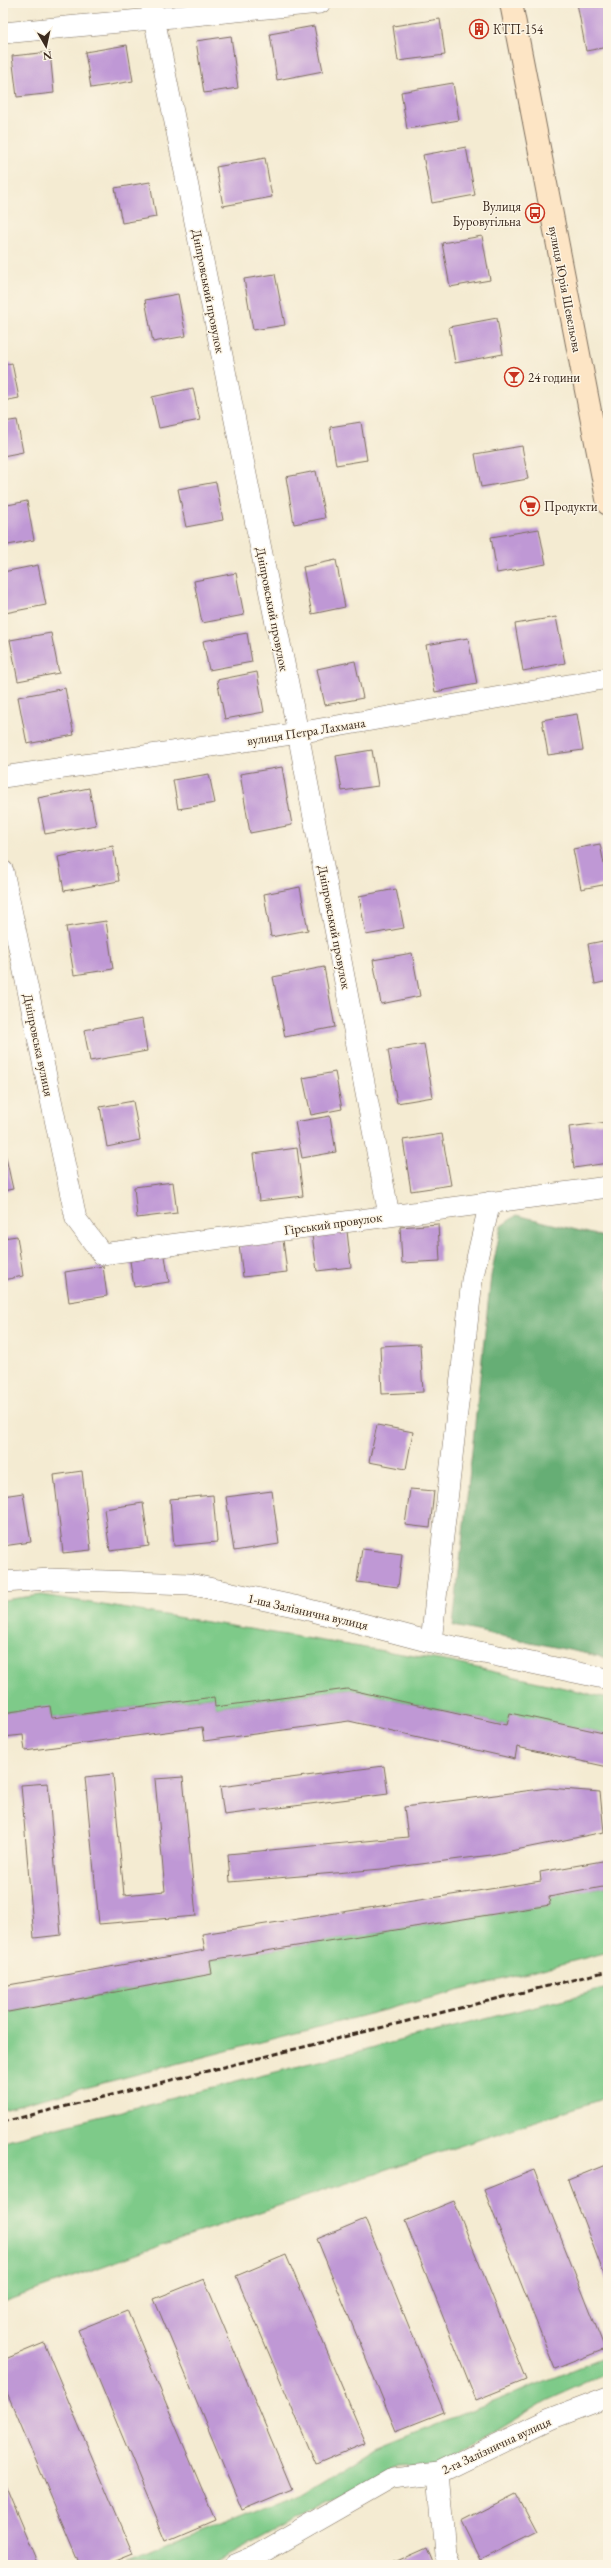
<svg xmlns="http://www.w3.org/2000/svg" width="611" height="2568" font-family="'EB Garamond',serif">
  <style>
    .green { fill: #7eca89; stroke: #5c7a54 }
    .forest { fill: #66ae75; stroke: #506c4a }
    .building { fill: #bf98d5 }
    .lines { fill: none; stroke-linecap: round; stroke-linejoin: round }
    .street-casing { stroke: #7c6e5d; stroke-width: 22 }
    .secondary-casing { stroke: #7c6e5d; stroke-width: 24 }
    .street { stroke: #fff; stroke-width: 21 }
    .secondary { stroke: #fde5c5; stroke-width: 22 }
    .rail { stroke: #3b2a1e; stroke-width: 3; stroke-dasharray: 6 3; stroke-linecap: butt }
    .labels { text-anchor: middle; stroke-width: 3; stroke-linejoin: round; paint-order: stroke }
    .poi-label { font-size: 13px; fill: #3b2a1e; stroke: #fcf5e5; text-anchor: start }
    .street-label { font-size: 13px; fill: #3b2a1e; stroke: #fcf5e5 }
  </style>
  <rect width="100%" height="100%" fill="#fcf5e5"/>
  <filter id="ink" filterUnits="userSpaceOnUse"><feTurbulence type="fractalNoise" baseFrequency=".025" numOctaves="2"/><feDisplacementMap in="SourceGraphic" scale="8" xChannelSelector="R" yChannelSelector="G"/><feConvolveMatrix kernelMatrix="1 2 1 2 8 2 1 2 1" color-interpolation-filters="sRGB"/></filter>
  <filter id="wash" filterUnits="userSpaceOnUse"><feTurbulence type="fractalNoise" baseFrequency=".012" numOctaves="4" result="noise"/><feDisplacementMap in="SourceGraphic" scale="16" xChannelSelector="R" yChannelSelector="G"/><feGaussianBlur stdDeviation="0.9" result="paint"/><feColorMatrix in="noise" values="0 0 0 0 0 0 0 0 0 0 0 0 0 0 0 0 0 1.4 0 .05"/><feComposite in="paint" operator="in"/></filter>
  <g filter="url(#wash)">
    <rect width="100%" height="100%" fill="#f4ebd2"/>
    <path class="green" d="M 42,1595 L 451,1662 L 608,1698 L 608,1734 L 510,1714 L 507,1725 L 347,1689 L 215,1707 L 213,1697 L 52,1718 L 50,1707 L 3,1713 L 3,1600 Z
      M 608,1886 L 608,1952 L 3,2109 L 3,2013 L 212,1974 L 210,1960 L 550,1905 L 549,1897 Z
      M 608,1988 L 608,2097 L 187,2236 L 3,2302 L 3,2141 Z
      M 608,2356 L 608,2373 L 546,2401 L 447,2461 L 401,2463 L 226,2558 L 209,2565 L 128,2565 L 301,2494 L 374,2449 Z"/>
    <path class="forest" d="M 517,1215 L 608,1238 L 608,1658 L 453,1626 L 491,1276 L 501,1226 Z"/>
    <g id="blocks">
      <path class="building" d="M 577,3 L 608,3 L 608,47 L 586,51 Z
        M 440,19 L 445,55 L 398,61 L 393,26 Z
        M 482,21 L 485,35 L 475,36 L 473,23 Z
        M 314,26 L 323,71 L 277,80 L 270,34 Z
        M 231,36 L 238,88 L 204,93 L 196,41 Z
        M 127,45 L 133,81 L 91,88 L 85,52 Z
        M 50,52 L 54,93 L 17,97 L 12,56 Z
        M 453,83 L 459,120 L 407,129 L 401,92 Z
        M 466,147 L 475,195 L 432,203 L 423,155 Z
        M 265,158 L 272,197 L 223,206 L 216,167 Z
        M 150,182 L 156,217 L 122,223 L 115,188 Z
        M 482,236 L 490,280 L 450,287 L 442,243 Z
        M 275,274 L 285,325 L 253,330 L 244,279 Z
        M 178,294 L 186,336 L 153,342 L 145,300 Z
        M 497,318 L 503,354 L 455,363 L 449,327 Z
        M 12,363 L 19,398 L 3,401 L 3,365 Z
        M 193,388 L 200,420 L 159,428 L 152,397 Z
        M 17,420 L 23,452 L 3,456 L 3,422 Z
        M 361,422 L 367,460 L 336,465 L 330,427 Z
        M 522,446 L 528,479 L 481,487 L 475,454 Z
        M 316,471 L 325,518 L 294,524 L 286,477 Z
        M 216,482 L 223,520 L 186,527 L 178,489 Z
        M 27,501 L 34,540 L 3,546 L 3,506 Z
        M 539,529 L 546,564 L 497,573 L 491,537 Z
        M 336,560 L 345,607 L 312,614 L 303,567 Z
        M 38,565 L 46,605 L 5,613 L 3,572 Z
        M 236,573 L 244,615 L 202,623 L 194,581 Z
        M 556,617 L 565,663 L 523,671 L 515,624 Z
        M 51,633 L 59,673 L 18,681 L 10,640 Z
        M 247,633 L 252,662 L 209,670 L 203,641 Z
        M 468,638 L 477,684 L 435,692 L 426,645 Z
        M 355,661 L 363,698 L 325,705 L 317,669 Z
        M 257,672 L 264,712 L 225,719 L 217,680 Z
        M 65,688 L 74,735 L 27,744 L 18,697 Z
        M 577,714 L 583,750 L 548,755 L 542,720 Z
        M 372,750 L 378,786 L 342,791 L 336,756 Z
        M 282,767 L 292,825 L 250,833 L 240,774 Z
        M 209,774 L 215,803 L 178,809 L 173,780 Z
        M 89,788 L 96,825 L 45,834 L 38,798 Z
        M 600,844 L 608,884 L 581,889 L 573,849 Z
        M 113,846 L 119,881 L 64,891 L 58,857 Z
        M 300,887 L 308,930 L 271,937 L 264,894 Z
        M 396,889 L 404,928 L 366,935 L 359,896 Z
        M 106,921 L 113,969 L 74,975 L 66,927 Z
        M 608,940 L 608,981 L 595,984 L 588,944 Z
        M 412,953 L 420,996 L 381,1004 L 373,960 Z
        M 324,967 L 335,1027 L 285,1037 L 273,977 Z
        M 142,1019 L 147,1051 L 90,1061 L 84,1030 Z
        M 424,1044 L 433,1097 L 397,1103 L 388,1050 Z
        M 335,1072 L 342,1109 L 311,1115 L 303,1078 Z
        M 133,1101 L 140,1140 L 107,1147 L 100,1107 Z
        M 330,1116 L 336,1152 L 302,1158 L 295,1122 Z
        M 608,1122 L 608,1163 L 574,1168 L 569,1127 Z
        M 442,1134 L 451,1185 L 411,1191 L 403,1140 Z
        M 3,1144 L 13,1189 L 3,1191 Z
        M 297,1148 L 303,1196 L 259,1201 L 253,1154 Z
        M 173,1182 L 177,1213 L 137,1218 L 134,1187 Z
        M 438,1224 L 440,1261 L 402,1263 L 400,1227 Z
        M 347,1231 L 351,1267 L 317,1271 L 312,1235 Z
        M 17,1236 L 23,1276 L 3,1280 L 3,1238 Z
        M 283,1240 L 287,1272 L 243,1277 L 239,1245 Z
        M 165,1256 L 169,1282 L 134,1287 L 130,1261 Z
        M 103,1266 L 107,1296 L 69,1302 L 65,1272 Z
        M 420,1344 L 423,1392 L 382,1394 L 380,1346 Z
        M 377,1425 L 413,1432 L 406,1469 L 369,1462 Z
        M 82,1471 L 91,1550 L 63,1553 L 54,1475 Z
        M 410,1489 L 434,1491 L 430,1528 L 405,1525 Z
        M 272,1491 L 279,1544 L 234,1551 L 226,1497 Z
        M 23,1493 L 31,1542 L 3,1546 L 3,1496 Z
        M 213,1495 L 217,1542 L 174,1546 L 170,1499 Z
        M 143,1503 L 149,1546 L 110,1551 L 104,1509 Z
        M 362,1549 L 402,1554 L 398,1587 L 357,1582 Z
        M 347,1689 L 507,1725 L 510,1713 L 608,1734 L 608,1767 L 517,1747 L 515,1759 L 349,1721 L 204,1741 L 202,1727 L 25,1751 L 23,1735 L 3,1737 L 3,1713 L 50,1706 L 52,1718 L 214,1697 L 215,1707 Z
        M 384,1766 L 388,1794 L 224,1815 L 220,1787 Z
        M 113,1774 L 124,1895 L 165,1891 L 155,1779 L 183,1777 L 196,1916 L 99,1924 L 85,1777 Z
        M 48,1783 L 61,1935 L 34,1938 L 21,1785 Z
        M 548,1788 L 600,1792 L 604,1832 L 491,1855 L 382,1869 L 230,1882 L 228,1854 L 408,1837 L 404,1807 Z
        M 608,1860 L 608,1886 L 549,1897 L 550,1905 L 210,1960 L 212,1974 L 3,2013 L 3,1986 L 205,1950 L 202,1934 L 541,1881 L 540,1872 Z
        M 608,2164 L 608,2285 L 568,2180 Z
        M 534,2170 L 605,2349 L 555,2369 L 484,2190 Z
        M 454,2201 L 526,2380 L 476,2400 L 405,2221 Z
        M 365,2219 L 444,2412 L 396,2431 L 317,2239 Z
        M 286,2255 L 366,2443 L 316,2464 L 236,2276 Z
        M 204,2279 L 292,2489 L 242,2510 L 154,2299 Z
        M 127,2310 L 215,2520 L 166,2541 L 78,2330 Z
        M 44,2343 L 133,2554 L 106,2565 L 80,2565 L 3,2383 L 3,2360 Z
        M 3,2482 L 38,2565 L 3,2565 Z
        M 516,2494 L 536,2532 L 480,2560 L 461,2522 Z
        M 426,2548 L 433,2565 L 388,2565 Z"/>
    </g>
  </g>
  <g filter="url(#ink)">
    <use href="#blocks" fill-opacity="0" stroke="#7c6e5d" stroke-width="1"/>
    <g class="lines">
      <g class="street-casing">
        <path id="street" d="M 151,3 L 298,733 L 389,1215
          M 3,33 L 320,3
          M 3,777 L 298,733 L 608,678
          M 3,871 L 76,1219 L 102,1254 L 608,1187
          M 3,1582 L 50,1579 L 189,1584 L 294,1606 L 431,1642 L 608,1679
          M 431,1642 L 472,1280 L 490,1202
          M 438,2473 L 445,2554 L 450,2565
          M 235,2565 L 254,2557 L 392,2478 L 438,2473 L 550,2419 L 608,2397"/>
      </g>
      <g class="secondary-casing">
        <path id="secondary" d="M 511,3 L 608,504"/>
      </g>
      <use href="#street" class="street"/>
      <use href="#secondary" class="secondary"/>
      <path class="rail" d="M 3,2122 L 608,1971"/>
    </g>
  </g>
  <defs>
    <g id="building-ring" transform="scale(1)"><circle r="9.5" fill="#fcf5e5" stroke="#c8321e" stroke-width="1.5"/><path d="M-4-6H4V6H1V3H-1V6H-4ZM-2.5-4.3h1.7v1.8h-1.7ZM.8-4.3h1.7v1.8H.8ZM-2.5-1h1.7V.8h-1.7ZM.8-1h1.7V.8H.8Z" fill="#c8321e"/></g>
    <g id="bus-ring" transform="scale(1)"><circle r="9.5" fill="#fcf5e5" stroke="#c8321e" stroke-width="1.5"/><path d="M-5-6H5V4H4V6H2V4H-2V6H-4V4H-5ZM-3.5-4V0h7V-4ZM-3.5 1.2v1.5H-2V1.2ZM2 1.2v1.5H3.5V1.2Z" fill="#c8321e"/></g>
    <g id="bar-ring" transform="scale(1)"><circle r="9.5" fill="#fcf5e5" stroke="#c8321e" stroke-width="1.5"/><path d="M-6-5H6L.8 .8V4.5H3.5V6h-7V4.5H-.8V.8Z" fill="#c8321e"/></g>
    <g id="supermarket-ring" transform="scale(1)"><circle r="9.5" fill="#fcf5e5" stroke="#c8321e" stroke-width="1.5"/><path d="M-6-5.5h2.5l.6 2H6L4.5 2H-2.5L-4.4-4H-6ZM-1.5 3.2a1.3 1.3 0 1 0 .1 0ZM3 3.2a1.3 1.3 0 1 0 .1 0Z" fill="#c8321e"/></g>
  </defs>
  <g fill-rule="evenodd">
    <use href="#building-ring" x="479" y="29"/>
    <use href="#bus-ring" x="535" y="213"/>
    <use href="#bar-ring" x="514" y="377"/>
    <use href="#supermarket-ring" x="530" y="506"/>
  </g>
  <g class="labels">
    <g class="poi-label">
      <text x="493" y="34">КТП-154</text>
      <text x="521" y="211" text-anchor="end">Вулиця<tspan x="521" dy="15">Буровугільна</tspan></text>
      <text x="528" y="382">24 години</text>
      <text x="544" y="511">Продукти</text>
    </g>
    <g class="street-label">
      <text transform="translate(566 289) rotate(79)" y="5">вулиця Юрія Шевельова</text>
      <text transform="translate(209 291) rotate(79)" y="5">Дніпровський провулок</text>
      <text transform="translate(273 609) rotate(79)" y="5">Дніпровський провулок</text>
      <text transform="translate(306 731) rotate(-9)" y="5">вулиця Петра Лахмана</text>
      <text transform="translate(335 927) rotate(79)" y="5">Дніпровський провулок</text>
      <text transform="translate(39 1045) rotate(78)" y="5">Дніпровська вулиця</text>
      <text transform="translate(333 1223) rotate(-8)" y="5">Гірський провулок</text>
      <text transform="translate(308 1611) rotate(13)" y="5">1-ша Залізнична вулиця</text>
      <text transform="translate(496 2445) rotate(-25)" y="5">2-га Залізнична вулиця</text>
    </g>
  </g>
  <rect width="611" height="2568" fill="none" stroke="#fcf5e5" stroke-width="16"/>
  <g transform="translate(46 46) rotate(171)" stroke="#fcf5e5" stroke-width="3" paint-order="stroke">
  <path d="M0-3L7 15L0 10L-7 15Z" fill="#3b2a1e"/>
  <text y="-6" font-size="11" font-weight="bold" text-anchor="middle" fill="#3b2a1e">N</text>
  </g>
</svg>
